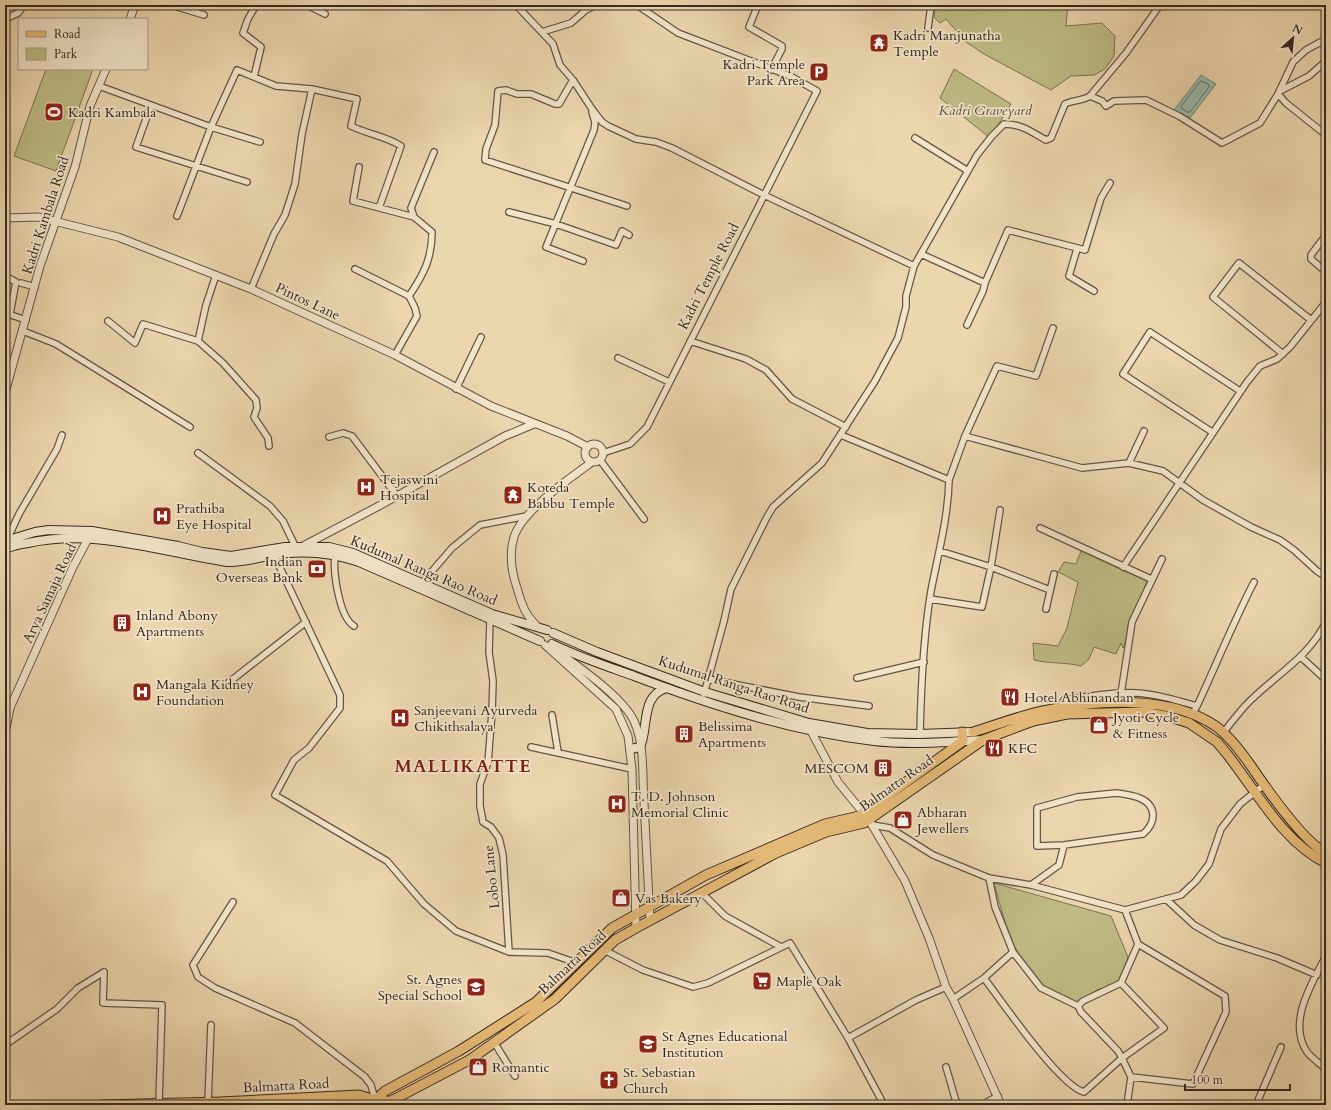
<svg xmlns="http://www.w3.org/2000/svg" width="1331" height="1110" font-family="Cardo,serif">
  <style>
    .green { fill: #bfbc85; stroke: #7a7354 }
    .water { fill: #99b9ad; stroke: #718076 }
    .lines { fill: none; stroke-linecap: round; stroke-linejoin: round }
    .shore { stroke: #687268; stroke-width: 1 }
    .minor-casing { stroke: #645546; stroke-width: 8 }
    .tertiary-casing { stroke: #645546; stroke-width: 9 }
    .secondary-casing { stroke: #362a24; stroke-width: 10 }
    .primary-casing { stroke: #362a24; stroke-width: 11 }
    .minor { stroke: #f3e4ca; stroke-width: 5.5 }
    .tertiary { stroke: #f3e4ca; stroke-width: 7 }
    .secondary { stroke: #f3e4ca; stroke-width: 8 }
    .primary { stroke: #e6bb77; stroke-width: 9 }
    .labels { text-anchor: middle; stroke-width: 3.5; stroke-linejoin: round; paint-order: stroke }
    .poi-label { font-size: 14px; fill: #362a24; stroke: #f3e4ca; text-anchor: start }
    .park-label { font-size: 14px; font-style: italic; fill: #584e3c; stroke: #f3e4ca }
    .street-label { font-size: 14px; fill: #362a24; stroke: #f3e4ca }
    .district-label { font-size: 18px; font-weight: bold; letter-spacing: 1px; fill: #7a1f14; stroke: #f3e4ca }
  </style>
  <rect width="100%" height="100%" fill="#ecd6ae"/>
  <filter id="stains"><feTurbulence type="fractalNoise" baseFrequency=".005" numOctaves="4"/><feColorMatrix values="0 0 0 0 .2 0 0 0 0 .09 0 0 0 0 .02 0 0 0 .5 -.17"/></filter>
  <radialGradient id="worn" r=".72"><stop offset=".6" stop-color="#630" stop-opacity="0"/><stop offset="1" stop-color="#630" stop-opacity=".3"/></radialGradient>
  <path class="green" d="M 936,5 L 1068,5 L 1066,26 L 1102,23 L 1115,36 L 1114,56 L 1105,69 L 1094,75 L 1071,76 L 1051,90 L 984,54 L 966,42 L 946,19 L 940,23 L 934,17 Z
    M 46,69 L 93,69 L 56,171 L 14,156 Z
    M 954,69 L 1011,104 L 990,138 L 940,98 Z
    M 1081,551 L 1147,581 L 1123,648 L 1121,643 L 1116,654 L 1094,647 L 1089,659 L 1081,666 C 1065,662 1050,664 1034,660 L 1033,643 L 1058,646 L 1067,628 L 1078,582 L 1058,572 L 1064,562 L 1076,564 Z
    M 994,883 L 1111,916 L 1128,957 L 1121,983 L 1097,990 L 1079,1003 C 1071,1000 1063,997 1056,994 C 1016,972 1005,923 994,883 Z"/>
  <path class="water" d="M 1201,75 L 1216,84 L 1190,118 L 1174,110 Z"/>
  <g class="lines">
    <path class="shore" d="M 1201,81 L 1208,84 L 1209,87 L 1190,112 L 1187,112 L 1182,109 L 1181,107 Z"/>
    <g class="minor-casing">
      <path id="minor" d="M 171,5 L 204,15
        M 307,5 L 325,14
        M 516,5 L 553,44 L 560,65 L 573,80 L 592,109 L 602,122 L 608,126 L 636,139 L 656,142 L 672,148 L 764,195 L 914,266
        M 758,5 L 749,27 L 782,46 L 782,49 L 771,70
        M 5,19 L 18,13 L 24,5
        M 928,28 L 931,5
        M 542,32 L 571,23 L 586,10 L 596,5
        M 254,77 L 261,47 L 243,33 L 248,19 L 256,5
        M 573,80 L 559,104 L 555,104 L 531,94 L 517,94 L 506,90 L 498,91 L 495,125 L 486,149 L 485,160 L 627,206
        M 99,86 L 211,127 L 260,142
        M 312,89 L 357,99 L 351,126 C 367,134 386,136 401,146 L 379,208
        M 1280,91 L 1309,76 L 1326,61
        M 1278,94 L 1286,103 L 1326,135
        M 1090,96 L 1126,53 L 1160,5
        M 151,105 L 136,147 L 247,182
        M 915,138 L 968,171
        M 359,167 L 353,201 L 414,217 L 432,232 C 432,258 424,274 409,296
        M 509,212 L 556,224 L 616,245 L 622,231 L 629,235
        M 177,216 L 211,127 L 237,70 L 276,86 L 312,89 L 302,134 L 295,184 L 285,215 L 274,234 L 251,289
        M 414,217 L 411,208 L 434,152
        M 1326,235 L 1311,255 L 1311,259 L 1326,272
        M 1077,249 L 1069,276 L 1094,291
        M 921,254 L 985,283 L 1008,230 L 1085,250 L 1101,198 L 1110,183
        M 583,261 L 546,247 L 594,130 L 595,122 L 592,112
        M 355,269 L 409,296 L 415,308 L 417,316 L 395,355
        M 216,275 L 206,305 L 198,341 L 223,363 L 256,400 L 257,408 L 254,417 L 268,438 L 269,446
        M 5,276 L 16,282 L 10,314
        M 21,283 L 35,287
        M 5,313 L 26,320
        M 108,321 L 135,343 L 143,324 L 198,341
        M 967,325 L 983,291 L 985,283
        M 23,331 L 56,344 L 190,427
        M 690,341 L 746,359 L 766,370 L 792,399 L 846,427
        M 1283,354 L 1213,297 L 1239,263 L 1311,320
        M 618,358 L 669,382
        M 1325,384 L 1326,381
        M 456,389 L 481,337
        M 1212,432 L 1123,374 L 1150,332 L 1240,391
        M 841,435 L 949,480 C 948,519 938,554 931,591 C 923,638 921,687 920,734
        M 965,436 L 997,366 L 1036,376 L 1053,328
        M 329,437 L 343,433 L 352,436 L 397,496
        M 198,453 L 270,506 L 283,521 L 296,548
        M 603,453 L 630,444 L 647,427 L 817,91 L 790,76 L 678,33 L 637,5
        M 600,460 L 644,519
        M 1129,463 L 1144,431
        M 949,480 L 965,436 L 1082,468 L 1129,463 L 1163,471 L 1203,500 L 1251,527 L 1280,540 L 1294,550 L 1317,571 L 1326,577
        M 1040,528 L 1151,579
        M 7,540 L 19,514 L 57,449 L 62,435
        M 940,551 L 991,567 L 1050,590
        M 274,555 L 340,695 L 340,708 L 309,748 L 294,760 L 275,795 L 387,861 L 424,904 L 456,931 L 509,952
        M 335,555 C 333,572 339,617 354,626
        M 1123,567 L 1247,382 L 1260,366 L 1277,359 L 1290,347 L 1326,302
        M 421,584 L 452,548 L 480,525 L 527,516
        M 930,599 L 982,607 L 991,567 L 1000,510
        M 1046,609 L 1054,574
        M 490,619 L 489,652 L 493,681 L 492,712 L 488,762 L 480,784 L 480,806 L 483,822 L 491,827 L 499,838 L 503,855 L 509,952 L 548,953 L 577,963
        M 1301,657 L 1326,680
        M 857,678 L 924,662
        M 708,679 L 799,697 L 869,706
        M 228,683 L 306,622
        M 704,694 L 724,621 L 731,589 L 767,517 L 773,507 L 822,463 L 875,381 L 898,338 L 906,307 L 906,296 L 914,266 L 977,155 L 992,136 L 1004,124 C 1022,124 1031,132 1046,140 L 1051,138 L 1065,104 C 1073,100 1082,101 1090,96 L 1102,101 L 1106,106 L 1114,101 L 1146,100 L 1179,116 L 1222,143 L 1260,123 L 1278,94 L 1293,62 L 1306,50 L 1326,39
        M 1121,694 L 1132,622 L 1162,559
        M 1197,706 C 1216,665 1233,623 1254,582
        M 1059,708 L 1064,700 C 1088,696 1113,692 1137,693 C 1158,694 1178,701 1197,706 L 1192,715
        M 552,715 L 558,752
        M 1223,733 C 1230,724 1237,715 1245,706 C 1272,677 1308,659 1326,622
        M 531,747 L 632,769
        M 1116,793 C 1130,795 1152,797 1153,815 C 1153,823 1149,829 1143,834 L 1064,845 L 1037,846 L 1037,808 L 1077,797 Z
        M 872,825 L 890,828 L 933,855 L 989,878 L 1031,885 L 1125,910 L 1181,895 L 1196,881 L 1209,864 L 1221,829 L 1240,804 L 1264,785
        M 989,878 L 995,907 L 1013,952 L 1041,988 L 1078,1006 L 1081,1012 L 1118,1051 L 1122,1058 L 1131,1077 L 1127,1105
        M 1031,885 L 1059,865 L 1064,845
        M 702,893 L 725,916 L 781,947
        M 1166,899 L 1194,925 L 1220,940 L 1277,958 L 1317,975
        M 233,902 L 193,965 L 198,977 L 215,988 L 295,1023 L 365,1077 L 371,1085 L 375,1100
        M 1125,910 L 1138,944 L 1225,996 L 1226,1012 L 1193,1084 L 1131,1077
        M 604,950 L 643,970 L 693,987 L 708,983 L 790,943 L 848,1038 L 884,1105
        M 1326,956 C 1312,983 1287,1022 1307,1052 C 1312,1058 1320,1064 1326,1069
        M 984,978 C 1002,1002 1060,1086 1084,1092 L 1122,1058 L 1164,1028 L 1121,983
        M 953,999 L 984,978 L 1013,952
        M 1078,1006 L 1083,1001 L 1121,983 L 1138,944
        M 848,1038 L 916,1000 L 946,987
        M 494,1042 L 515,1076
        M 5,1045 L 57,1009 L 78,988 L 104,972 L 103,1003 L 162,1005 L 159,1104
        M 946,1067 L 957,1105
        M 208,1102 L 211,1025
        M 982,1105 L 998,1096
        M 1256,1105 L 1281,1047"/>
    </g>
    <g class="tertiary-casing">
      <path id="tertiary" d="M 130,19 L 135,5
        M 5,218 L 38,217 L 118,237 L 251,289 L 395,355 L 491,406 L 567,436 L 588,447
        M 5,393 L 40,266 L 75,167 L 90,106 L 106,69
        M585 453a9 9 0 1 1 18 0a9 9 0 1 1-18 0Z
        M 302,549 L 303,546 L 377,507 L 505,436 L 534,424
        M 538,627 C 525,615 522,605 517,588 C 512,573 509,553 514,537 C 522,511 570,478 592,462
        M 545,645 L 616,709 L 628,736 L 632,769 L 636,928
        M 553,648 C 576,665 622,696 634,721 C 645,745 642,776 644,802 C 646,841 648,881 650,920
        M 811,731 L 838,782 L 869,820 L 905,881 L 929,938 L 946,987 L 953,999 L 1001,1105
        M 5,733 L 10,708 L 73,567 L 90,535"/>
    </g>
    <g class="secondary-casing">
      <path id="secondary" d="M 5,541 L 35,532 L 49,530 L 92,531 L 178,546 L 202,552 L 231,556 L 285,547 L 329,547 L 353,553 L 492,614 L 547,630
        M 5,549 C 12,546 21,544 28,543 C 94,528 162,552 227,562 C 248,562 268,555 288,553 C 313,551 336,554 359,562 L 540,641
        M 553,633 L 597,652 L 705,692 L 809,723 L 867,733 L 920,734 L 973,732
        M 552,644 C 579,657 606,666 634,676 C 711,705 791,731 874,741 C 910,745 947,742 983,740
        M 631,749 L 640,747 C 649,728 640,695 667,688"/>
    </g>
    <g class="primary-casing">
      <path id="primary" d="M 973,732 C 996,725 1019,716 1043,711 C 1096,700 1170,694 1217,727 C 1230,737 1242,753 1251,766 C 1266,788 1303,842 1326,853
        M 374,1101 L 385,1091 L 459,1051 L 536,1002 L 612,928 L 706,875 L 825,824 L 859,816 L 963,741 L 962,732
        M 101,1105 L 220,1102 L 359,1095 L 375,1100 L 391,1101 L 471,1059 L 555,999 L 615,940 L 636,928 L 776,853 L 826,832 L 864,823 L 983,740 L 1033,721 L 1067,714 L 1144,712 L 1170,717 L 1189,723 L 1217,742 L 1227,754 C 1256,791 1284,843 1326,863
        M 342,1105 L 356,1103 L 362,1105"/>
    </g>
    <use href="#minor" class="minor"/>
    <use href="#tertiary" class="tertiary"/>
    <use href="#secondary" class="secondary"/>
    <use href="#primary" class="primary"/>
  </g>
  <defs>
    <g id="temple-square" transform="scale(1)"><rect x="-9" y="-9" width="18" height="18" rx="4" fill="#8f2418" stroke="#f3e4ca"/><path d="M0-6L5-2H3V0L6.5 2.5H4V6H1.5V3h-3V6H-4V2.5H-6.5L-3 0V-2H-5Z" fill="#fff"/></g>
    <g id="parking-square" transform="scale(1)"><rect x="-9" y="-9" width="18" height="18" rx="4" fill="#8f2418" stroke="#f3e4ca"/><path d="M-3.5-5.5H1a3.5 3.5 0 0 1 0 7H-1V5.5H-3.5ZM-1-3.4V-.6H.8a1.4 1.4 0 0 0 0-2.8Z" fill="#fff"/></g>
    <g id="stadium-square" transform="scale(1)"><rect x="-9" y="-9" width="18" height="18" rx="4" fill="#8f2418" stroke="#f3e4ca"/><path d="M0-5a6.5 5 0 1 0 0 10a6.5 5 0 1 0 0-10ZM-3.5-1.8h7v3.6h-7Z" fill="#fff"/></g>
    <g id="hospital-square" transform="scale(1)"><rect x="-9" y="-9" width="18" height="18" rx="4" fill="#8f2418" stroke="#f3e4ca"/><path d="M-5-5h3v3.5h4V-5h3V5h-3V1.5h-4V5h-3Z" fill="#fff"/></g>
    <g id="bank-square" transform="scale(1)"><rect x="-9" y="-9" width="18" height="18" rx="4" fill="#8f2418" stroke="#f3e4ca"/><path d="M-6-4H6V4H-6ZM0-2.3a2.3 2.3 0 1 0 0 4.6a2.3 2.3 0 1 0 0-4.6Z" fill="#fff"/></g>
    <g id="building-square" transform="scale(1)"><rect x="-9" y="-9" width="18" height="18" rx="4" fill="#8f2418" stroke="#f3e4ca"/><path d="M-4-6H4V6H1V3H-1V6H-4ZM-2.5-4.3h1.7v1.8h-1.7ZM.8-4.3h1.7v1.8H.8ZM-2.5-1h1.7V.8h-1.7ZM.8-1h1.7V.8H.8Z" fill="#fff"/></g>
    <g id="restaurant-square" transform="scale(1)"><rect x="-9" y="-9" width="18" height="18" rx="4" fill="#8f2418" stroke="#f3e4ca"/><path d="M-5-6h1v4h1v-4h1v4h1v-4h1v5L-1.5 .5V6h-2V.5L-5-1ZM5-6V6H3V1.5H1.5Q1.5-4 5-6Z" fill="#fff"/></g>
    <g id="shop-square" transform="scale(1)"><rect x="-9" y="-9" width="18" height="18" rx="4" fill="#8f2418" stroke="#f3e4ca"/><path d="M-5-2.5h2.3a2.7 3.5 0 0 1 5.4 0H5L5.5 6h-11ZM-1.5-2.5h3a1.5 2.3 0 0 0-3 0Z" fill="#fff"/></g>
    <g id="supermarket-square" transform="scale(1)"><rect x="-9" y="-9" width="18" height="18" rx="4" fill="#8f2418" stroke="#f3e4ca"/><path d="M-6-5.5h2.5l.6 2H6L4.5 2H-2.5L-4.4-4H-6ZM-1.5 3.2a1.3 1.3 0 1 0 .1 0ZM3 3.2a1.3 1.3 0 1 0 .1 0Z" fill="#fff"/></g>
    <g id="school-square" transform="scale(1)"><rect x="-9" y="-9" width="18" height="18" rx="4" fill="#8f2418" stroke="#f3e4ca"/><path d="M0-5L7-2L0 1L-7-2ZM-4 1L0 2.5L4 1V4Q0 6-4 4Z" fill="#fff"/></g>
    <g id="church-square" transform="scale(1)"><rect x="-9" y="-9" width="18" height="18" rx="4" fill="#8f2418" stroke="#f3e4ca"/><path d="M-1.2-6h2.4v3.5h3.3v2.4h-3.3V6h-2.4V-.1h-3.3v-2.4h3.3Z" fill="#fff"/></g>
  </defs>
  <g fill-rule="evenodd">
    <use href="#temple-square" x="879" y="43"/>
    <use href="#parking-square" x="819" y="72"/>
    <use href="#stadium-square" x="54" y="112"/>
    <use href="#hospital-square" x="366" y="487"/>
    <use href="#temple-square" x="513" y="495"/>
    <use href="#hospital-square" x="162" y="516"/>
    <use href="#bank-square" x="317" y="569"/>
    <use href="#building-square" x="122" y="623"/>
    <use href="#hospital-square" x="142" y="692"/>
    <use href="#restaurant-square" x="1010" y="697"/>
    <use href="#hospital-square" x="400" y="718"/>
    <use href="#shop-square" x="1099" y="725"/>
    <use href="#building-square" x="684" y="734"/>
    <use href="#restaurant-square" x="994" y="748"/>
    <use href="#building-square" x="883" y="768"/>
    <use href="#hospital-square" x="617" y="804"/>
    <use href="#shop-square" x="903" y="820"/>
    <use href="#shop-square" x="621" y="898"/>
    <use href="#supermarket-square" x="762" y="981"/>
    <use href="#school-square" x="476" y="987"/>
    <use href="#school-square" x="648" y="1044"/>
    <use href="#shop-square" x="478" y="1067"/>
    <use href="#church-square" x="609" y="1080"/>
  </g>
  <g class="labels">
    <g class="poi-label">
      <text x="893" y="40">Kadri Manjunatha<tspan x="893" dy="16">Temple</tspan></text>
      <text x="805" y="69" text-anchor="end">Kadri Temple<tspan x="805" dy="16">Park Area</tspan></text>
      <text x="68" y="117">Kadri Kambala</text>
      <text x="380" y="484">Tejaswini<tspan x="380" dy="16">Hospital</tspan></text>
      <text x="527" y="492">Koteda<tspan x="527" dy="16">Babbu Temple</tspan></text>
      <text x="176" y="513">Prathiba<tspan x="176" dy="16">Eye Hospital</tspan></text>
      <text x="303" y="566" text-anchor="end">Indian<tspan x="303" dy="16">Overseas Bank</tspan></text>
      <text x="136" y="620">Inland Abony<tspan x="136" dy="16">Apartments</tspan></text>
      <text x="156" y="689">Mangala Kidney<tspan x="156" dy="16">Foundation</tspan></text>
      <text x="1024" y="702">Hotel Abhinandan</text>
      <text x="414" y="715">Sanjeevani Ayurveda<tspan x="414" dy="16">Chikithsalaya</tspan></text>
      <text x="1113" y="722">Jyoti Cycle<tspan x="1113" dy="16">&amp; Fitness</tspan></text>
      <text x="698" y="731">Belissima<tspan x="698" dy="16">Apartments</tspan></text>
      <text x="1008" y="753">KFC</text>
      <text x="869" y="773" text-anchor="end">MESCOM</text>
      <text x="631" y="801">T. D. Johnson<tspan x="631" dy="16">Memorial Clinic</tspan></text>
      <text x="917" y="817">Abharan<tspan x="917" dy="16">Jewellers</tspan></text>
      <text x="635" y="903">Vas Bakery</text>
      <text x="462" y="984" text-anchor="end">St. Agnes<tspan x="462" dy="16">Special School</tspan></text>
      <text x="776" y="986">Maple Oak</text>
      <text x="662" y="1041">St Agnes Educational<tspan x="662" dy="16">Institution</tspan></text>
      <text x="492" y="1072">Romantic</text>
      <text x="623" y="1077">St. Sebastian<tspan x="623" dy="16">Church</tspan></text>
    </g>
    <g class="park-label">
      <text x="985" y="115">Kadri Graveyard</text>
    </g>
    <g class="street-label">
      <text transform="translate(45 215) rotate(-72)" y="5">Kadri Kambala Road</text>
      <text transform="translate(708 276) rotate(-63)" y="5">Kadri Temple Road</text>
      <text transform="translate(308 301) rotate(25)" y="5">Pintos Lane</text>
      <text transform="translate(424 570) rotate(23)" y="5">Kudumal Ranga Rao Road</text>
      <text transform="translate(49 593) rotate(-65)" y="5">Arya Samaja Road</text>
      <text transform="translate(734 684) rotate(18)" y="5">Kudumal Ranga Rao Road</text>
      <text transform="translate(896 783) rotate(-35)" y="5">Balmatta Road</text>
      <text transform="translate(491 877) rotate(-96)" y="5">Lobo Lane</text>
      <text transform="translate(572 962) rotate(-43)" y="5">Balmatta Road</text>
      <text transform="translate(286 1085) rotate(-3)" y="5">Balmatta Road</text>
    </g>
    <g class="district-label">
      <text x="463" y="772">MALLIKATTE</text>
    </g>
  </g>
  <rect width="1331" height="1110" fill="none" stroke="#ecd6ae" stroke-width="20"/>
  <rect x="6" y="6" width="1319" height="1098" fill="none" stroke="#362a24" stroke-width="2"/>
  <rect x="10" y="10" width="1311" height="1090" fill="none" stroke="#362a24"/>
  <rect x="18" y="18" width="130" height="52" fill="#f3e4ca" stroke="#a79a88"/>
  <rect x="26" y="31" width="20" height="6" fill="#e6bb77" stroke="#a79a88"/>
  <text x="54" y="38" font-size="12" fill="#362a24">Road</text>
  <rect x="26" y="48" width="20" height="12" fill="#bfbc85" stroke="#a79a88"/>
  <text x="54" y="58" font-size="12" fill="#362a24">Park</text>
  <g transform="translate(1293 38) rotate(27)" stroke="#f3e4ca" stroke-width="3" paint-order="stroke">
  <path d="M0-3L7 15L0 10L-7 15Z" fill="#362a24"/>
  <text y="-6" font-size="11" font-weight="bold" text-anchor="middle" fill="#362a24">N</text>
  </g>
  <path d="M1185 1084v6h105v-6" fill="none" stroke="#362a24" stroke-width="2"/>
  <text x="1191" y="1084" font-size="12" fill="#362a24" stroke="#f3e4ca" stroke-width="3" paint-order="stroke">100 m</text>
  <rect width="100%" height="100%" filter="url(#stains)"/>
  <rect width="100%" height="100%" fill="url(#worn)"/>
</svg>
